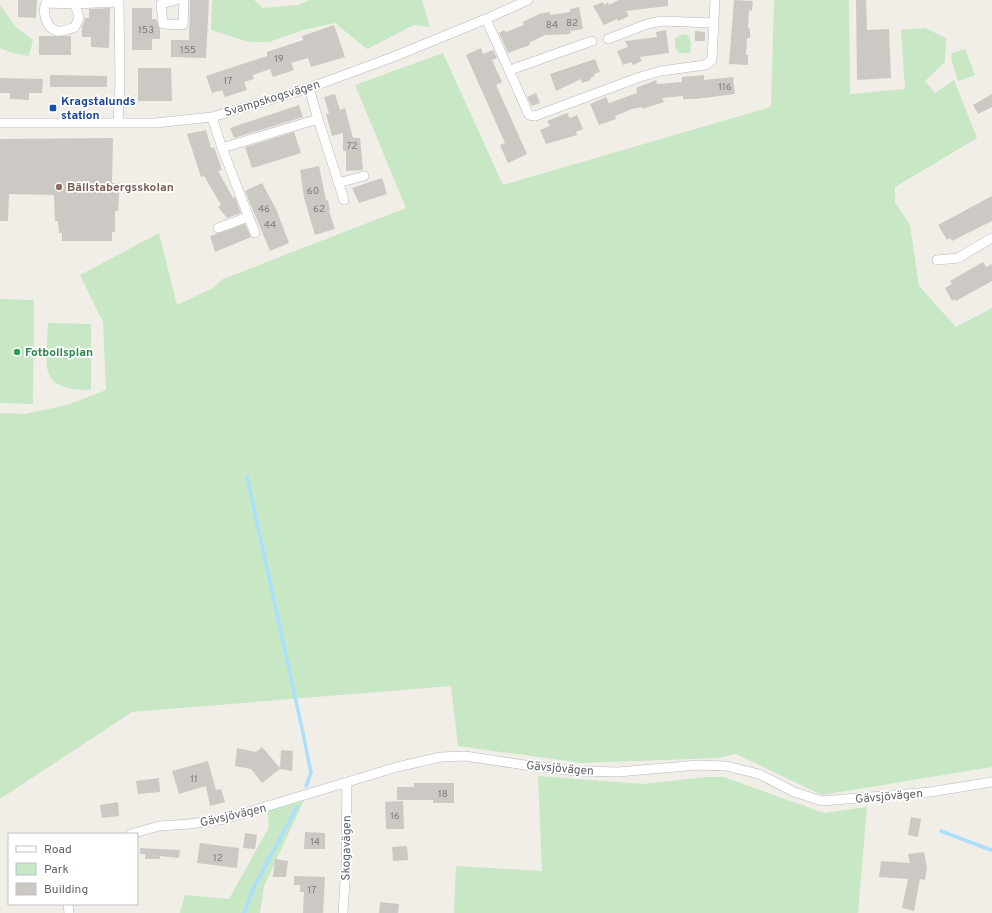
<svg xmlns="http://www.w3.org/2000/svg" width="992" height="913" font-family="Overpass,sans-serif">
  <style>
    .green { fill: #c7e7c5 }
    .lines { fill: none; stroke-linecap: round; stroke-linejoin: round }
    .stream { stroke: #aadffe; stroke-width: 3.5 }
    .building { fill: #ccc9c5 }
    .minor-casing { stroke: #b5b8bc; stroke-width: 10 }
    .minor { stroke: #fff; stroke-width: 9 }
    .transit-dot { fill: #1a4fb4; stroke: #fff; stroke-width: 1.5 }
    .education-dot { fill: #8d6e63; stroke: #fff; stroke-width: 1.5 }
    .leisure-dot { fill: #2e9e5b; stroke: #fff; stroke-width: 1.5 }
    .labels { text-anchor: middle; stroke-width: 3.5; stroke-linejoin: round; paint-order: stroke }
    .number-label { font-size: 10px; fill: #7a7c7f }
    .street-label { font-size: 12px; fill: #5f6368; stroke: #fff }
    .transit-label { font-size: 12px; font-weight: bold; fill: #164399; stroke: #fff; text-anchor: start }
    .education-label { font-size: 12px; font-weight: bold; fill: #785e54; stroke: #fff; text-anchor: start }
    .leisure-label { font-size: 12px; font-weight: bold; fill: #27864d; stroke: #fff; text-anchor: start }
  </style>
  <rect width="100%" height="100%" fill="#f1eee8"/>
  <path class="green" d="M 212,0 L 254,0 L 263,8 L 298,5 L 309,0 L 422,0 L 430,27 L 414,25 L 367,49 L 335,23 L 303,30 L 269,42 L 249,42 L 211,30 Z
    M 774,0 L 849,0 L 850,94 L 905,89 L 901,30 L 925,28 L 946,38 L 945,62 L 925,81 L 935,93 L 954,80 L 977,138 L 895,187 L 895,202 L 910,225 L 919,286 L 956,327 L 992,308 L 992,767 L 822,795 L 736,754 L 718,758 L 582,763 L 458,746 L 451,686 L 132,712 L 0,799 L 0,413 L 25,414 L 67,405 L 106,390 L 103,322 L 80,275 L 159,233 L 177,305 L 213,288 L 223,279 L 406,208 L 355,85 L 443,53 L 503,185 L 771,107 Z
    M 0,5 L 16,27 L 33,40 L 29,56 L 12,53 L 0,48 Z
    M 683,34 L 688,35 L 691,42 L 690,53 L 679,53 L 675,48 L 675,38 Z
    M 965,49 L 975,75 L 958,81 L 951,58 L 952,53 Z
    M 0,299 L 34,300 L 33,404 L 0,403 Z
    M 48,323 L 91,324 L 91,390 C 36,390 47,367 48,323 Z
    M 538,776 L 642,784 L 707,777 L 724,777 L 824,813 L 867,807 L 858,913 L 454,913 L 456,866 L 542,871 Z
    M 306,796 L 264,886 L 260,913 L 180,913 L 185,895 L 229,899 L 269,827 L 267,807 Z"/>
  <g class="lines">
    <path class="stream" d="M 247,477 L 303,733 L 311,773 L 306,786
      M 941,831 L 991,850
      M 244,913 L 255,885 L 297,807"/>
  </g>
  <path class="building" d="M 18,0 L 37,0 L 36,18 L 18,17 Z
    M 190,0 L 209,0 L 206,58 L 171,57 L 171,40 L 189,40 Z
    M 619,0 L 668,0 L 668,6 L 626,11 L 629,16 L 618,21 L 617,19 L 604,25 L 593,6 L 603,2 L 604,5 L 608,2 L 609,5 Z
    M 734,0 L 753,1 L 752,11 L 749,10 L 748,28 L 750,29 L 750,38 L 747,38 L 746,55 L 748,55 L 748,65 L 729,64 Z
    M 856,0 L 866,0 L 867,30 L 889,29 L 891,78 L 857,80 Z
    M 579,7 L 583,29 L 570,31 L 571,34 L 545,35 L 529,43 L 530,45 L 508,53 L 499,33 L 504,30 L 506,32 L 524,25 L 523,22 L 539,14 L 550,12 L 550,15 L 570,12 L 570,9 Z
    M 110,8 L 109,48 L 91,47 L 91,37 L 82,37 L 82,27 L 85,18 L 89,18 L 89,9 Z
    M 132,8 L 152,8 L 152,19 L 156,19 L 160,29 L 160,39 L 152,39 L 152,50 L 132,50 Z
    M 334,25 L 345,57 L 311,67 L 308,58 L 291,63 L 294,70 L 273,77 L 270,69 L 253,75 L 254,79 L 244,82 L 247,90 L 225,97 L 222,90 L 212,93 L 206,76 L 267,56 L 267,52 L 303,40 L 302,36 Z
    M 666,30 L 669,53 L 640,57 L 642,61 L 633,65 L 631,62 L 623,65 L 617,51 L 628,47 L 625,41 L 657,37 L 656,32 Z
    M 695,31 L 705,32 L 705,41 L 695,41 Z
    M 39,36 L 71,36 L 71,55 L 39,55 Z
    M 481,48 L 483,54 L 493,50 L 497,58 L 492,60 L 502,82 L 496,85 L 527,154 L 508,163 L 500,145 L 505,143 L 466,55 Z
    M 595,59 L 600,72 L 594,74 L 595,76 L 590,78 L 591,80 L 582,83 L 581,79 L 556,91 L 550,74 Z
    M 138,68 L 171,68 L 172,101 L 138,101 Z
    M 50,75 L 107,76 L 107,87 L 50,87 Z
    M 704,75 L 704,80 L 733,77 L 735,94 L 696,99 L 683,99 L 683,96 L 662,98 L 664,102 L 642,109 L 642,107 L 632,109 L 615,116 L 616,119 L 599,125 L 590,104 L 606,97 L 609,103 L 637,93 L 636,88 L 656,80 L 657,84 L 682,82 L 682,77 Z
    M 0,78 L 43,79 L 42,93 L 29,93 L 29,100 L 10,99 L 10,93 L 0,93 Z
    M 536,93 L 540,103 L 532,106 L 527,97 Z
    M 335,94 L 340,110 L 345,108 L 353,138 L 360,138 L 363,170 L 346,171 L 346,151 L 343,151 L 343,133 L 332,136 L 326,114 L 329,113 L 324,97 Z
    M 992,94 L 992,107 L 978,114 L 973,105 Z
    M 299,105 L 303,117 L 234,138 L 230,128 Z
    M 567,113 L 570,118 L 577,115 L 583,129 L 576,132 L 577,135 L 546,144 L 540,130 L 550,126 L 547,121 Z
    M 206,130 L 211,148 L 214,147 L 222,170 L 218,171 L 233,198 L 235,197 L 241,213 L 227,218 L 218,207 L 221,205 L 204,176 L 201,177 L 187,134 Z
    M 294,132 L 301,153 L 252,168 L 245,147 Z
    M 113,138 L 112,183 L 119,183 L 119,195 L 118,211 L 115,211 L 115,232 L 112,232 L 112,241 L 62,241 L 62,233 L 59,233 L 58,221 L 55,221 L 54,195 L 9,194 L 8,221 L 0,221 L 0,139 Z
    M 319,166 L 326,200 L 328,200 L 330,211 L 329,211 L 335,229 L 315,235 L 304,198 L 300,170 Z
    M 382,178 L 387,194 L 359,203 L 352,188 Z
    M 262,183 L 276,209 L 289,243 L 270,251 L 245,191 Z
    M 992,196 L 992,221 L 952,241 L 950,238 L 947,240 L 938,225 Z
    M 245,224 L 251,237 L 215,252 L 210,236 Z
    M 983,262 L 986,267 L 992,264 L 992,281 L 956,301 L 955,299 L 952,301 L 945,288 L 952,284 L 950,281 Z
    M 262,747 L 280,768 L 281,750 L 293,751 L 292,771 L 280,769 L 262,783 L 251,769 L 235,766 L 237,748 L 256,752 Z
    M 208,761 L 216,790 L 221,789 L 225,802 L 210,806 L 206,786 L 179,794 L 172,771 Z
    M 159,778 L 160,792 L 138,794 L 136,781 Z
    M 414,783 L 454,783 L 454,803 L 433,803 L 433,800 L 397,800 L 397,787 L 414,787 Z
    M 403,801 L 404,829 L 386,829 L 385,802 Z
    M 118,802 L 119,816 L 102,818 L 100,805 Z
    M 911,817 L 921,819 L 918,837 L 908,835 Z
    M 305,832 L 325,833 L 325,849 L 304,849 Z
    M 245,833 L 257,835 L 255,849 L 243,848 Z
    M 200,843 L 239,848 L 237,868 L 197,863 Z
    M 407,846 L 408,860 L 393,861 L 392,847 Z
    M 140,848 L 180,850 L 179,858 L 160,856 L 160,859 L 145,859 L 145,854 L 140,854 Z
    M 924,852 L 927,867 L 925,880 L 920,879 L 914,911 L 902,908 L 908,879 L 879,877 L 881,861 L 910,863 L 908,854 Z
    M 275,859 L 288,861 L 286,877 L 273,877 Z
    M 294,876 L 325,877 L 323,913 L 303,913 L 304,892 L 300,892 L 300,885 L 294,885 Z
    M 380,902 L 399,904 L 398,913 L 379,913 Z"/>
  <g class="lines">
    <g class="minor-casing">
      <path id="minor" d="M 46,0 L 46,3 L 75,4 L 118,2
        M 176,0 L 161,4 L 163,24 L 183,25 L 184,0
        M 46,3 C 42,12 46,27 56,31 C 63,32 70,29 75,27 L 79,18 L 75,4
        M 486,19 L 529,115 L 535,116 L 640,77 L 661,71 L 705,65 L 712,60 L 715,0
        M 608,39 L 647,24 L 662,21 L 713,23
        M 510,70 L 592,41
        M 309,88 L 318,119
        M 212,117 L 222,148 L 255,233
        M 118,122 L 120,84 L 119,0
        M 0,123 L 155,123 L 212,117 L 309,88 L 393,57 L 486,19 L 528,0
        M 222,148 L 318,119 L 344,200
        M 338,183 L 364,176
        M 218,228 L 248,217
        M 937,260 L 958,258 L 992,238
        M 131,834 L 159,826 L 189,824 L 225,819 L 397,767 L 441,757 L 465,756 L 531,766 L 577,771 L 618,772 L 698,765 L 726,766 L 759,774 L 794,792 L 822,801 L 930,792 L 992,782
        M 68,904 L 69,913
        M 343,913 L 346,865 L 347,782"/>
    </g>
    <use href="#minor" class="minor"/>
  </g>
  <rect class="transit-dot" x="49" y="104" width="8" height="8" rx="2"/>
  <circle class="education-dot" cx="59" cy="187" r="4"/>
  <circle class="leisure-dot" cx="17" cy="352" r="4"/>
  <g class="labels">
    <g class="number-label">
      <text x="572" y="26">82</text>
      <text x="552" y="28">84</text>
      <text x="146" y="33">153</text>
      <text x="188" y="53">155</text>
      <text x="279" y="62">19</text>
      <text x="228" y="84">17</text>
      <text x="725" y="90">116</text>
      <text x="352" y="149">72</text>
      <text x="313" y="194">60</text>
      <text x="264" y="212">46</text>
      <text x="319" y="212">62</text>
      <text x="270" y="228">44</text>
      <text x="194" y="782">11</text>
      <text x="443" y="797">18</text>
      <text x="395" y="819">16</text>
      <text x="315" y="845">14</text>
      <text x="218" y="861">12</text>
      <text x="312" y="893">17</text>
    </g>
    <g class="street-label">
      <text transform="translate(272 98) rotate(-17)" y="4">Svampskogsvägen</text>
      <text transform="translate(560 768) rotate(5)" y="4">Gävsjövägen</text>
      <text transform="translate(889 796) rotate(-5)" y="4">Gävsjövägen</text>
      <text transform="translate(233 815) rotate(-13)" y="4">Gävsjövägen</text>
      <text transform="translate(346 848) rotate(-89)" y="4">Skogavägen</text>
    </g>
    <g class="transit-label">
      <text x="61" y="105">Kragstalunds<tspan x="61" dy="14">station</tspan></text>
    </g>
    <g class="education-label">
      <text x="67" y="191">Bällstabergsskolan</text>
    </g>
    <g class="leisure-label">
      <text x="25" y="356">Fotbollsplan</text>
    </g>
  </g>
  <rect x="8" y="833" width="130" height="72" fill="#ffffff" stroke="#bfc1c3"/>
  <rect x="16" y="846" width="20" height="6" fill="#ffffff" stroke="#bfc1c3"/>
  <text x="44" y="853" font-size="12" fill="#5f6368">Road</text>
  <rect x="16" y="863" width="20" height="12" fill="#c7e7c5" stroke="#bfc1c3"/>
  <text x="44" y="873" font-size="12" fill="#5f6368">Park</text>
  <rect x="16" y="883" width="20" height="12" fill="#ccc9c5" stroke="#bfc1c3"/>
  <text x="44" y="893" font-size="12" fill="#5f6368">Building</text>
</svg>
